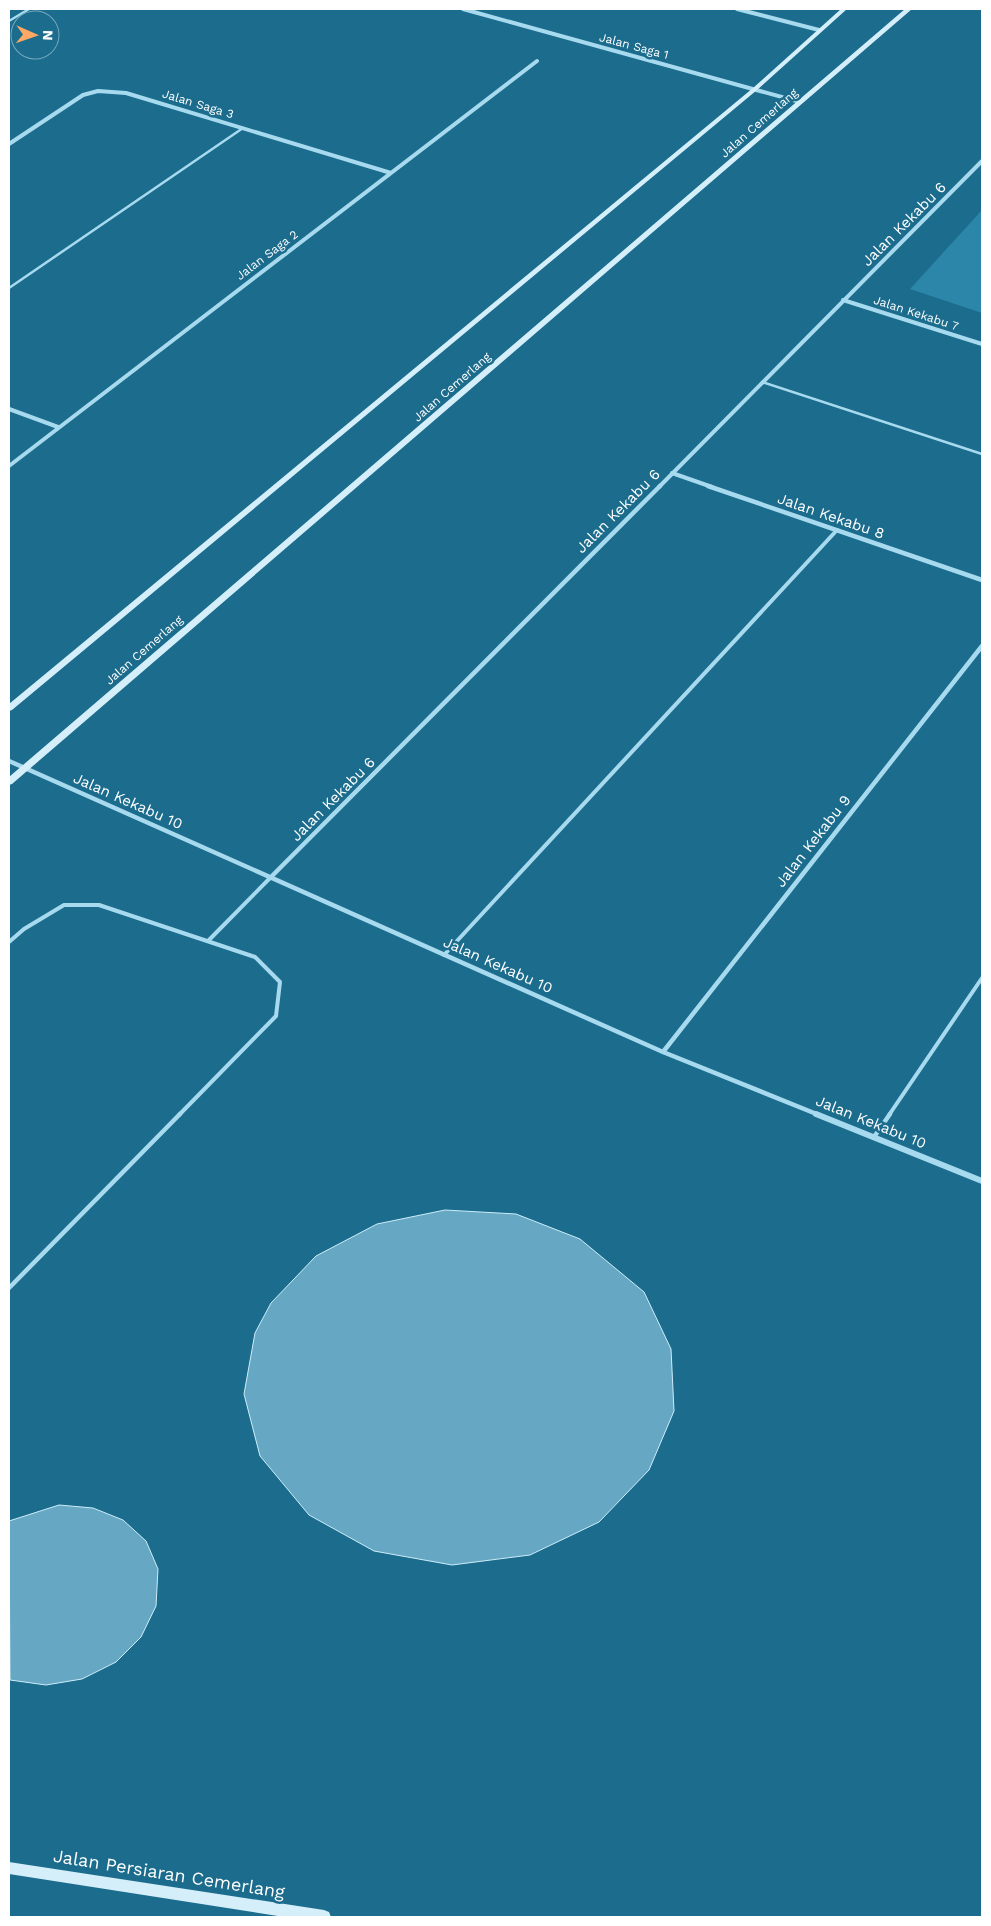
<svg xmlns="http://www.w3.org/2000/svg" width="991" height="1926" font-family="'Work Sans',sans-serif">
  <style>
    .green { fill: #2b86a9 }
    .building { fill: #66a8c3; stroke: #cdedfa }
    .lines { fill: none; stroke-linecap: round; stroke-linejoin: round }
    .lane-far2 { stroke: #a7daee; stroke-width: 2.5 }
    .lane-far1 { stroke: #a7daee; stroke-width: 4 }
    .lane { stroke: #a7daee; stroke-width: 4.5 }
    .street-far2 { stroke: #a7daee; stroke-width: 4 }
    .street-far1 { stroke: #a7daee; stroke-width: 4.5 }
    .street { stroke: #a7daee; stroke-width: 6 }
    .secondary { fill: #d4effa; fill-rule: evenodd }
    .labels { text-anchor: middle; stroke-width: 5; stroke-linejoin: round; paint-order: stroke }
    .far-street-label { font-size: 12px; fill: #fff; stroke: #1b6c8d }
    .street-label { font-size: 15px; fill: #fff; stroke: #1b6c8d }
    .near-street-label { font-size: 18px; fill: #fff; stroke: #1b6c8d }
  </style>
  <rect width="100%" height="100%" fill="#1b6c8d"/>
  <path class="green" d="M 982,210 L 982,313 L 910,289 Z"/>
  <path class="building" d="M 445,1210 L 516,1214 L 580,1239 L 644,1292 L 671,1349 L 674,1411 L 649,1470 L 599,1522 L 530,1555 L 452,1565 L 374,1551 L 309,1515 L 260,1456 L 244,1394 L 255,1333 L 271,1303 L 316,1256 L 377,1224 Z
    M 59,1505 L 93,1508 L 123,1520 L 146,1541 L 158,1569 L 156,1606 L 141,1637 L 116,1662 L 82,1679 L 46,1685 L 10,1680 L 9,1521 Z"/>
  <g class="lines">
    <path class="lane-far2" d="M 9,21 L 29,9
      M 9,288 L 243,128
      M 762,382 L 982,454"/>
    <path class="lane-far1" d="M 209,940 L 270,878
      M 9,942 L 24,929 L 64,905 L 99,905 L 255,957 L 280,982 L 276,1016 L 179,1115
      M 444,955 L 837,530
      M 889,1115 L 982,978"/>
    <path class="lane" d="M 874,1137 L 890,1114
      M 9,1288 L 180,1114"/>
    <path class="street-far2" d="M 463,9 L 800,102
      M 737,9 L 819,30
      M 9,144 L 83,95 L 98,91 L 126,93 L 391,173
      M 843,300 L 982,344
      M 9,409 L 58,427
      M 9,466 L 537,61
      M 672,473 L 712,487
      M 659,487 L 982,161"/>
    <path class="street-far1" d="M 708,486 L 982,580
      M 9,761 L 663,1052 L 819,1115
      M 270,878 L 660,486
      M 663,1052 L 982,646"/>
    <path class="street" d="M 816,1114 L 982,1181"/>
    <path class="secondary" d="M 841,9 L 847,9 L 757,90 L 12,710 L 9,711 L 9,704 L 753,88 Z
      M 905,9 L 912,9 L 12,784 L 9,785 L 9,777 Z
      M 9,1862 L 324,1910 L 329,1912 L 331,1917 L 284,1917 L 9,1874 Z"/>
  </g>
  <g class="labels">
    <g class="far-street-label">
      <text transform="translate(634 46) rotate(15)" y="4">Jalan Saga 1</text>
      <text transform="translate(198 104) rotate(17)" y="4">Jalan Saga 3</text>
      <text transform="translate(759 123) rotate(-41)" y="4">Jalan Cemerlang</text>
      <text transform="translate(267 255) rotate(-37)" y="4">Jalan Saga 2</text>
      <text transform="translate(916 313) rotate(18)" y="4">Jalan Kekabu 7</text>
      <text transform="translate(452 387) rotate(-41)" y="4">Jalan Cemerlang</text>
      <text transform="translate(144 650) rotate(-41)" y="4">Jalan Cemerlang</text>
    </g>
    <g class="street-label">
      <text transform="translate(904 224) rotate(-45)" y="5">Jalan Kekabu 6</text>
      <text transform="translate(618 511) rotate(-45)" y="5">Jalan Kekabu 6</text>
      <text transform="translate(831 516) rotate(19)" y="5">Jalan Kekabu 8</text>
      <text transform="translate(333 799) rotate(-45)" y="5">Jalan Kekabu 6</text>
      <text transform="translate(128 801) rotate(24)" y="5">Jalan Kekabu 10</text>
      <text transform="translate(813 841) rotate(-52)" y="5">Jalan Kekabu 9</text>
      <text transform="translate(498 965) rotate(24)" y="5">Jalan Kekabu 10</text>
      <text transform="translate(871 1122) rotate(22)" y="5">Jalan Kekabu 10</text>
    </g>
    <g class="near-street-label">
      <text transform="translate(169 1874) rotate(9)" y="6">Jalan Persiaran Cemerlang</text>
    </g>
  </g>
  <rect width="991" height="1926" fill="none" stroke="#ffffff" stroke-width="20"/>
  <g transform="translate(35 35) rotate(92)"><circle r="24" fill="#1b6c8d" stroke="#76a7bb"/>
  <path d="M0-4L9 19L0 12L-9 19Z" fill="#ffa864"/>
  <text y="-8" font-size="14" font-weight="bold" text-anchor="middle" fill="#ffffff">N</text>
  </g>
</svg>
